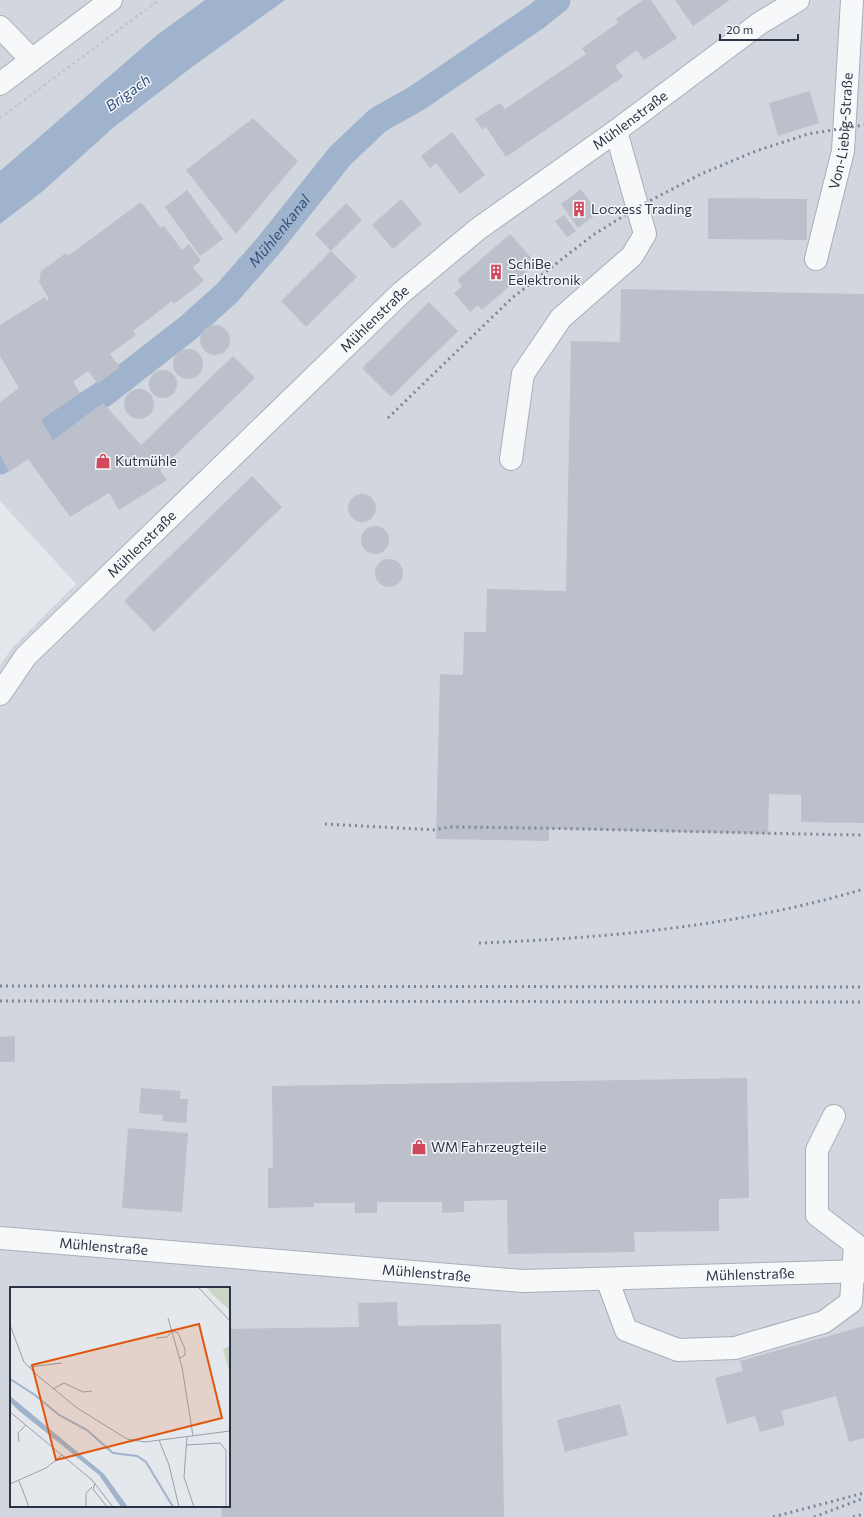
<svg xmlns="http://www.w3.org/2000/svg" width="864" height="1517" font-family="Commissioner,sans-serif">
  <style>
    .built { fill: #d2d6de; fill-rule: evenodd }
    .water { fill: #9fb4cc }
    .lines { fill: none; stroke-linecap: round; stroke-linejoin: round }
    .canal { stroke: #9fb4cc; stroke-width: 27 }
    .building { fill: #bbc0ca }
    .minor-casing { stroke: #a9aeb7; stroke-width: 24 }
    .path { stroke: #c2c5cb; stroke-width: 2.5; stroke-dasharray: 3 3; stroke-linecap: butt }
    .minor { stroke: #f7f8fa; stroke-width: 22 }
    .rail { stroke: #7d8696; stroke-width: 3; stroke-dasharray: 2 4; stroke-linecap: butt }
    .labels { text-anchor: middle; stroke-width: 3; stroke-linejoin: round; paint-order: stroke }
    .street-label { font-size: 14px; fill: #2b3445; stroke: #f4f6f9 }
    .poi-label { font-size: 14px; fill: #2b3445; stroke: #f4f6f9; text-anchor: start }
    .water-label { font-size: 15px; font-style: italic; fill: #34527a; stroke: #f4f6f9 }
    .inset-river { fill: none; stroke: #9fb4cc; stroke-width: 2 }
    .inset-road { fill: none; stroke: #9a9fa9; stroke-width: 1 }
    .view { fill: #df570f; fill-opacity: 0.15; stroke: #df570f; stroke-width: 2 }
    .inset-edge { fill: none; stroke: #2b3445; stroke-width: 2 }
  </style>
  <rect width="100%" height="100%" fill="#e4e7ec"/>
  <path class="built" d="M 0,0 L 864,0 L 864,1517 L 0,1517 L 0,665 L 12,648 L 76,584 L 0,501 ZM 11,1288 L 229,1288 L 229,1506 L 11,1506 Z"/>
  <path class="water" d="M 205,0 L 285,0 L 192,67 L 114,127 L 43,191 L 0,224 L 0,171 L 157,35 Z"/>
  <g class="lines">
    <path class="canal" id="s1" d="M 0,461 L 103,394 L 188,328 L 227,293 L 269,245 L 340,156 L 378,120 L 417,98 L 537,16 L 557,0"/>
  </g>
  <path class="building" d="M 643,0 L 651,0 L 677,38 L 644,60 L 637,50 L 615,66 L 623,77 L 506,157 L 486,127 L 483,130 L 475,119 L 500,103 L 505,109 L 586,54 L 582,48 L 618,23 L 616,19 Z
    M 675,0 L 730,0 L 693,26 Z
    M 810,91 L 819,123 L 778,136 L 769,103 Z
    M 253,118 L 298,161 L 236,234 L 186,170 Z
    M 452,132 L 485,175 L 460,194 L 436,163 L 430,168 L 421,156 Z
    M 581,189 L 598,213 L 578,228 L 561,204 Z
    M 187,190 L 223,239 L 200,256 L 165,207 Z
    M 708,198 L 807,199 L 807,240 L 708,239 Z
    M 401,199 L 422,224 L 393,249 L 372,225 Z
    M 141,202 L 161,228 L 164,226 L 182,250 L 189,244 L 201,261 L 193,267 L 204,281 L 174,304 L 172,301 L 133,331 L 136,335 L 110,354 L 120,367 L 98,384 L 88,371 L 73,382 L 80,393 L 41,420 L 53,440 L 103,403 L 141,445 L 233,356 L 255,378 L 160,470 L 167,480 L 119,510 L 109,493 L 70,517 L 28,459 L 9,472 L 0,455 L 0,402 L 19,388 L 0,356 L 0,325 L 45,297 L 47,301 L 49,299 L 39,282 L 41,271 L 66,253 L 68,256 Z
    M 346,203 L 362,220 L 331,251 L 315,234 Z
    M 564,215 L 576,231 L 567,237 L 555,221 Z
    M 510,234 L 536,263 L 482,310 L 478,305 L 470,312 L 454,293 L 462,286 L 457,280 Z
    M 331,251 L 357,277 L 306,327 L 281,301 Z
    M 621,289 L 864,294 L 864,823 L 801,822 L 801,795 L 769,794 L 768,834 L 549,829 L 549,841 L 436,839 L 440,674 L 463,675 L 464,632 L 486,632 L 487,589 L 566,591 L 571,341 L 620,342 Z
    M 429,302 L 458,331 L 391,397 L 362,368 Z
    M200 340a15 15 0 1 1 30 0a15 15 0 1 1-30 0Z
    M173 364a15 15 0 1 1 30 0a15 15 0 1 1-30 0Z
    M149 384a14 14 0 1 1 28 0a14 14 0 1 1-28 0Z
    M124 404a15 15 0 1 1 30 0a15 15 0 1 1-30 0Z
    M 252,476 L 282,507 L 154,632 L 124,601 Z
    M348 508a14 14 0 1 1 28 0a14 14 0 1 1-28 0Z
    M361 540a14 14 0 1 1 28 0a14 14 0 1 1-28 0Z
    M375 573a14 14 0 1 1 28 0a14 14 0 1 1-28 0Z
    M 15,1036 L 15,1062 L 0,1062 L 0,1037 Z
    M 747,1078 L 749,1198 L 719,1199 L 719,1231 L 634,1232 L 635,1252 L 508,1254 L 507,1200 L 464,1201 L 464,1212 L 442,1213 L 442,1202 L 377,1202 L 377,1213 L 355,1213 L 355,1203 L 314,1203 L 314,1207 L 268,1208 L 268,1168 L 273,1168 L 272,1086 Z
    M 141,1088 L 181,1091 L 180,1099 L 188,1099 L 186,1123 L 162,1121 L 163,1115 L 139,1113 Z
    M 128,1128 L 188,1133 L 182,1212 L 122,1208 Z
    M 397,1302 L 398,1326 L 501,1324 L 504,1517 L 222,1517 L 221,1506 L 229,1506 L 229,1329 L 359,1327 L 358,1303 Z
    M 864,1326 L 864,1438 L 849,1442 L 836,1396 L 781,1411 L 785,1425 L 760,1432 L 755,1416 L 727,1424 L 715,1378 L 743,1371 L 740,1361 Z
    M 620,1404 L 628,1435 L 565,1452 L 557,1420 Z"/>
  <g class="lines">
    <g class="minor-casing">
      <g id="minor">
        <path d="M 0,27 L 31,59"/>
        <path d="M 0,84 L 111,0"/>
        <path id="s2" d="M 816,259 L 843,151 L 852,0"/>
        <path d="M 511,459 L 523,374 L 561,318 L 632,256 L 645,234 L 616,131"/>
        <path id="s3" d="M 0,694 L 26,656 L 401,293 L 478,229 L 616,131 L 760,23 L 798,0"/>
        <path id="s4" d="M 0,1238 L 523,1281 L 864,1271"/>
        <path d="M 607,1279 L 626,1330 L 678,1350 L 735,1348 L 824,1322 L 851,1302 L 855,1244 L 817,1215 L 817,1150 L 834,1116"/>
      </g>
    </g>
    <path class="path" d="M 0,118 L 159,0"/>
    <use href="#minor" class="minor"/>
    <path class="rail" d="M 388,418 L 512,298 L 593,235 L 638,207 L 701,174 L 756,151 L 808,134 L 864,125
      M 325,824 L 436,830 L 448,827 C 587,828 725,833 864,835
      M 479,943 C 608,938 740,926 864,889
      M 0,986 L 864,987
      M 0,1001 L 864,1002
      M 773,1517 L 864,1493
      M 814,1517 L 864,1498
      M 853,1517 L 864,1514"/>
  </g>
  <defs>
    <g id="building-bare" transform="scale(1.2)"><path d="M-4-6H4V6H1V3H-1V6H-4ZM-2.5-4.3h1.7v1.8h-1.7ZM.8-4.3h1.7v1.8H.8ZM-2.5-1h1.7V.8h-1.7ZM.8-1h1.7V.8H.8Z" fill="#d1495b" stroke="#f4f6f9" stroke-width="2.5" paint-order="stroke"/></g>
    <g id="shop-bare" transform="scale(1.2)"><path d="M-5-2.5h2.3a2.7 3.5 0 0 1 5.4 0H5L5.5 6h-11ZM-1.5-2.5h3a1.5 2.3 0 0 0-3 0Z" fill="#d1495b" stroke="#f4f6f9" stroke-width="2.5" paint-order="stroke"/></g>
  </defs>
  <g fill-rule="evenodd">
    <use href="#building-bare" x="579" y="209"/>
    <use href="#building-bare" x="496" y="272"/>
    <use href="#shop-bare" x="103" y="461"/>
    <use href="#shop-bare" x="419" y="1147"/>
  </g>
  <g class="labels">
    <g class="street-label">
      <text dy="5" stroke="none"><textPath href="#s3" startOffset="855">Mühlenstraße</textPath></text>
      <text dy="5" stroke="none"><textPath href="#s2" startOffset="131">Von-Liebig-Straße</textPath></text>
      <text dy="5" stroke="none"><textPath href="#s3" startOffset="531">Mühlenstraße</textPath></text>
      <text dy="5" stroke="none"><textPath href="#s3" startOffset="207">Mühlenstraße</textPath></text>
      <text dy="5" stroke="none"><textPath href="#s4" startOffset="104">Mühlenstraße</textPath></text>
      <text dy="5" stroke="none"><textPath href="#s4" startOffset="428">Mühlenstraße</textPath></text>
      <text dy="5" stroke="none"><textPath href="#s4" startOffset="752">Mühlenstraße</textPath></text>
    </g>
    <g class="poi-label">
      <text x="591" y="214">Locxess Trading</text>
      <text x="508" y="269">SchiBe<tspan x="508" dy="16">Eelektronik</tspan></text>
      <text x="115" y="466">Kutmühle</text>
      <text x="431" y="1152">WM Fahrzeugteile</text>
    </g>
    <g class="water-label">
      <text transform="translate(128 93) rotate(-36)" y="5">Brigach</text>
      <text dy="5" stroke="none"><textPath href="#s1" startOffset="364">Mühlenkanal</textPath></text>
    </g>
  </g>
  <g transform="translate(10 1287)">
    <rect width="220" height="220" fill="#e4e7ec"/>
    <path d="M 196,0 L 220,0 L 220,23 L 203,8 ZM 220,59 L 220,88 L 213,62 Z" fill="#c9d6c5"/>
    <path d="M 0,109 L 94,187 L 118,220 L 111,220 L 89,188 L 8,123 L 0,115 Z" fill="#9fb4cc"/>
    <path class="inset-river" d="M 0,92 L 25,108 L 49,128 L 77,143 L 103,166 L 127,169 L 136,175 L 163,220"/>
    <path class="inset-road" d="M 188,0 L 220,34M 158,31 L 172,80 L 183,149M 0,38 L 14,75 L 28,89 L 67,121 L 117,152 L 135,155 L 220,144M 146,51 L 157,50 L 162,44 L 168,46 L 175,62 L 175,68 L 170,71M 19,80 L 52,76M 43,102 L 54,96 L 73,105 L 82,104M 0,125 L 82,193 L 103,220M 177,149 L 174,190 L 184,220M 149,153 L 159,178 L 169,220M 9,155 L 8,146 L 16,138M 176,158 L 210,156 L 216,163 L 216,220M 9,194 L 19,220M 85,196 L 83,202 L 97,220M 0,197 L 36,181 L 52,168M 76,220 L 76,206 L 82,200"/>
    <path class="view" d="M 189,37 L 212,131 L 46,173 L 22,78 Z"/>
    <rect width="220" height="220" class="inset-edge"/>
  </g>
  <path d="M720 34v6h78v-6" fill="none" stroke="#2b3445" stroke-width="2"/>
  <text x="726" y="34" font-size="12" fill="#2b3445" stroke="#f4f6f9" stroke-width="3" paint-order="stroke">20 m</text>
</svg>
